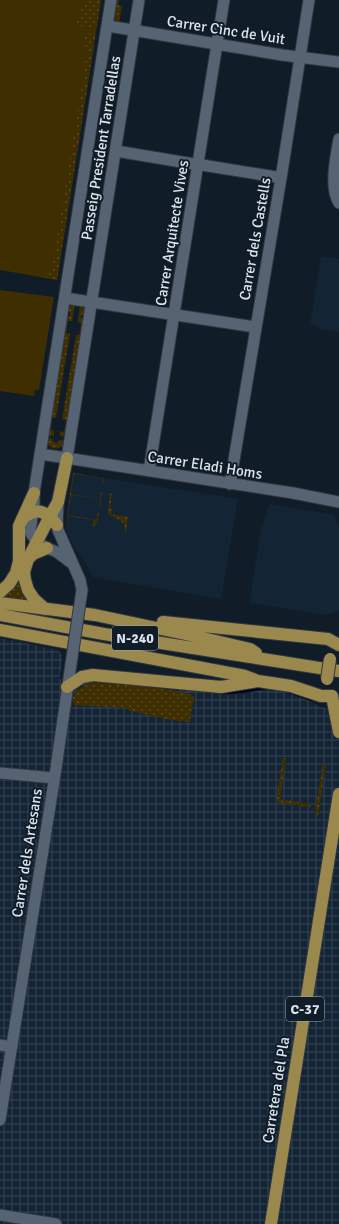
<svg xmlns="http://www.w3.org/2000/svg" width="339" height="1224" font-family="Signika,sans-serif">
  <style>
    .built { fill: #132435 }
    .industrial { fill: url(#industrial-grid) }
    .green { fill: #3e2e00 }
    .garden { fill: url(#garden-dots) }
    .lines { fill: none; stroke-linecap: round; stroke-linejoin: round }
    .stream { stroke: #000026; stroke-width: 2.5 }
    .minor-casing { stroke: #313741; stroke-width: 13 }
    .major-casing { stroke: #313741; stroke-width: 14 }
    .minor { stroke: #556372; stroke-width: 11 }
    .major { stroke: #9b884d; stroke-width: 12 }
    .minor-bridge-casing { stroke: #313741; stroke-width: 13; stroke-linecap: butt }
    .major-bridge-casing { stroke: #313741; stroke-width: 14; stroke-linecap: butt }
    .minor-bridge { stroke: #556372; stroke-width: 11 }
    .major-bridge { stroke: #9b884d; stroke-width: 12 }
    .labels { text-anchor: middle; stroke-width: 4; stroke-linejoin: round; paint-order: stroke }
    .shield { fill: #101c28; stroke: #9ea7b1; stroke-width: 1 }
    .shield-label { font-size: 14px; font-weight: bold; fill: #dbe3ec }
    .street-label { font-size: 15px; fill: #dbe3ec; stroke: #101c28 }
  </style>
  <defs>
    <pattern id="industrial-grid" width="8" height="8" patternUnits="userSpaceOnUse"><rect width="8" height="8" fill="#132435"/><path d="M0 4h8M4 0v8" fill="none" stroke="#354452"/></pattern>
    <pattern id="garden-dots" width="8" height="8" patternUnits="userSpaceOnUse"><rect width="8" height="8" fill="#3e2e00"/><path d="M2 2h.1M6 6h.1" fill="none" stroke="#594c25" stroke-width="1.8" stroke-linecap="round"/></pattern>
  </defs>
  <rect width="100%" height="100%" fill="#101c28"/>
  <path class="built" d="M 321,256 L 339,259 L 339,332 L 320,329 L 317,326 L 310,325 Z
    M 73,473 L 238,499 L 221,599 L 92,577 L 89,569 L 70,540 L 66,527 L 67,512 Z
    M 269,504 L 334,515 L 339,526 L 339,611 L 326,615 L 250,603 L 251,598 L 250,598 L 261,529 Z"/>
  <path class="industrial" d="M 0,638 L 58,650 L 62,655 L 62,664 L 59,679 L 225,694 L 245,694 L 256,691 L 275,689 L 292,694 L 312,702 L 319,707 L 339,710 L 339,1224 L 0,1224 Z"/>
  <path class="green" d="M 0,0 L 101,0 L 57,280 L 0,270 Z
    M 0,290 L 54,297 L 39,390 L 35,390 L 34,396 L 0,391 Z"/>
  <path class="garden" d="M 85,0 L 101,0 L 97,27 L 78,26 L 75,22 L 75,16 L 81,16 L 81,9 L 85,9 Z
    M 116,0 L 119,0 L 118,5 L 122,6 L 119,23 C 111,17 115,8 116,0 Z
    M 88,34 L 95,35 L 95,40 L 91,40 L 90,45 L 94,46 L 57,280 L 40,277 L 53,264 L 88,48 L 83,44 L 84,38 Z
    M 75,304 L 72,321 L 68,321 L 66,333 L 70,334 L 56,418 L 52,418 L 51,430 L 54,431 L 54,436 L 47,434 L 66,316 L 70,316 L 70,312 L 67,311 L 69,306 Z
    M 80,304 L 84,308 L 85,314 L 82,314 L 81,318 L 85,319 L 66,437 L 60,436 L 60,431 L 64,432 L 66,420 L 62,419 L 76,335 L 79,335 L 81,323 L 78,322 Z
    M 47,438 L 53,439 L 53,442 L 58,443 L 59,440 L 65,441 C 62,449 55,451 48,445 Z
    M 73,473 L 104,478 L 103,485 L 102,485 L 103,478 L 74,474 L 71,494 L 100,499 L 101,492 L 102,492 L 100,507 L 99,506 L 100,499 L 71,495 L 68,515 L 96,520 L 98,513 L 99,514 L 97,523 L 93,527 L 93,520 L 68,516 L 66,523 Z
    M 110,493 L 112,494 L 110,508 L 112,509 L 111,514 L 128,517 L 126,533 L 125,533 C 126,517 115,521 108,513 Z
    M 20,576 L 32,603 L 0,600 Z
    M 104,681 L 160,688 L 190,694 L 194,697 L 190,722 L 172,720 L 130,711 L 125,708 L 74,705 C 67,688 93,682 104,681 Z
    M 283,758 L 286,758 L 280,799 L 311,804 L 310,807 L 276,802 Z
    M 323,764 L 326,764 L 318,816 L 316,815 L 315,811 Z"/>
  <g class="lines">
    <path class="stream" d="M 289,692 L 313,700
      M 220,693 L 228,693 L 265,688"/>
    <g class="minor-casing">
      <path id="minor" d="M 108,26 L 282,55 L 339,62
        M 339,139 C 336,156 329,188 339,203
        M 122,152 L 194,164
        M 202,165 L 276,177
        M 65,298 L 255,327
        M 40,454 L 293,493 L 339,502
        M 67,458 L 139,0
        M 149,471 L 224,0
        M 230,484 L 282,172 L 309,0
        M 58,502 L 57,525 L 58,530 L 80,580 L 82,590
        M 73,564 L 57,552 L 47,548 L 37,542 L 30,532 L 34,504 L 34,493 L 111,0
        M 0,773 L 54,778
        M 0,1045 L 12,1047
        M 0,1120 L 55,775 L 71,664
        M 0,1215 L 56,1224"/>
    </g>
    <g class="major-casing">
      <path id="major" d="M 22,519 C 37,506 46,511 57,525
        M 29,558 L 33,554 L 47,548
        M 0,592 L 9,584 L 16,573 L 19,561 L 19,526 L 34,493
        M 0,603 L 95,615 L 190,635 L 250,649 L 256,653
        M 45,609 L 34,599 L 28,590 L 25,580 L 24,572 L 28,559 L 50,516 L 58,502 L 67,458
        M 0,615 L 104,634 L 339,671
        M 163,622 L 328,639 L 339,645
        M 0,630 L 245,676 L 258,681 L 291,686 L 321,696 L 332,696
        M 67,687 L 82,677 L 93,675 L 221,687 L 258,681
        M 332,696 L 339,732
        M 271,1224 L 339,794"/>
    </g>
    <use href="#minor" class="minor"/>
    <use href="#major" class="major"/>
    <g class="minor-bridge-casing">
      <path id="minor-bridge" d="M 71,664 L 82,590"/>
    </g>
    <g class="major-bridge-casing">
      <path id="major-bridge" d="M 327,679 L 330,659"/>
    </g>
    <use href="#minor-bridge" class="minor-bridge"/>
    <use href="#major-bridge" class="major-bridge"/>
  </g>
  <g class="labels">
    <g class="shield">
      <rect x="112" y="626" width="46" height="24" rx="3"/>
      <rect x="286" y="997" width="38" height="24" rx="3"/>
    </g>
    <g class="shield-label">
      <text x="135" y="643">N-240</text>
      <text x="305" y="1014">C-37</text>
    </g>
    <g class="street-label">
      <text transform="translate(226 30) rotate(9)" y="5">Carrer Cinc de Vuit</text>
      <text transform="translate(101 148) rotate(-81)" y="5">Passeig President Tarradellas</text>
      <text transform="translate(172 233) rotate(-81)" y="5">Carrer Arquitecte Vives</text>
      <text transform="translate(255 239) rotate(-80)" y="5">Carrer dels Castells</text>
      <text transform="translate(205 465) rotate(9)" y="5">Carrer Eladi Homs</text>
      <text transform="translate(27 853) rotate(-81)" y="5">Carrer dels Artesans</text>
      <text transform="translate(276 1090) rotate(-81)" y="5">Carretera del Pla</text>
    </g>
  </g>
</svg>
